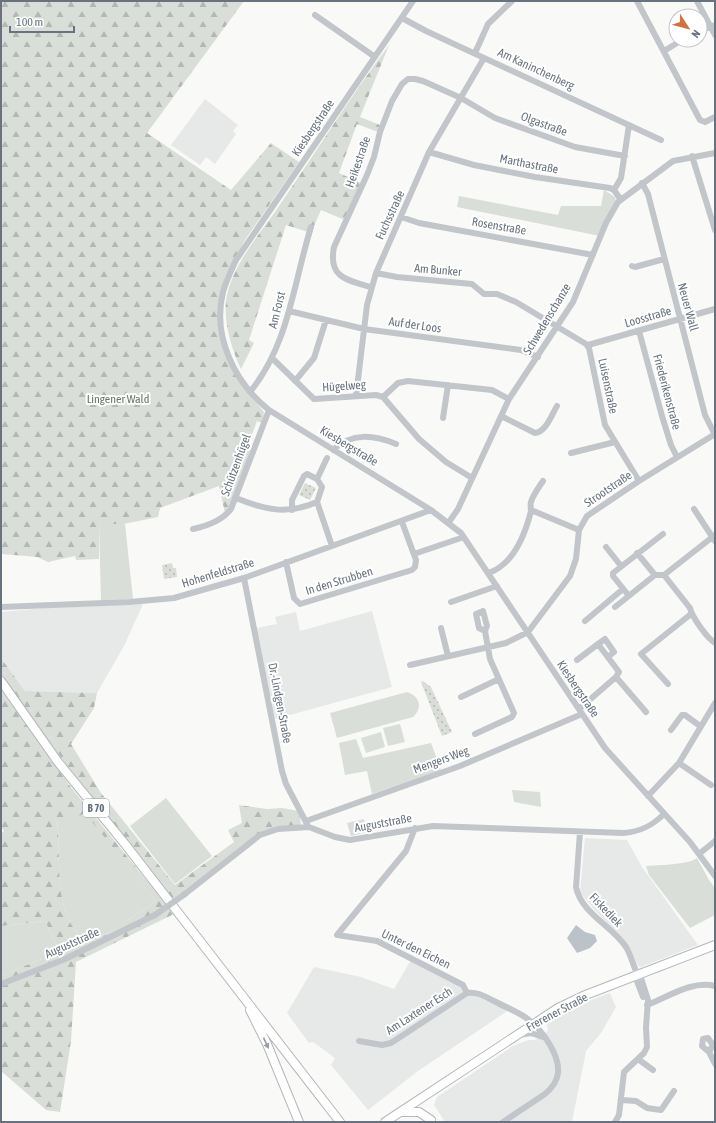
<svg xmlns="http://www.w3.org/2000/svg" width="716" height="1123" font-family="'Asap Condensed',sans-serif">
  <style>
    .built { fill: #e7e8e8 }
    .grass { fill: #d9ded8 }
    .forest { fill: url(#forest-firs); fill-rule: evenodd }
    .park { fill: url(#park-dots) }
    .water { fill: #bbc3c8 }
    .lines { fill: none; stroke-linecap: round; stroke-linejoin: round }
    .major-casing { stroke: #b4b7bb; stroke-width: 10 }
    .minor { stroke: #c2c5c9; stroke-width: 6 }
    .major { stroke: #fff; stroke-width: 8 }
    .minor-bridge { stroke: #c2c5c9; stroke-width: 6 }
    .oneway { fill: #959da5 }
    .labels { text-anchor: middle; stroke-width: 4; stroke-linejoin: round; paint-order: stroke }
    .shield { fill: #fff; stroke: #959da5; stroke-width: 1 }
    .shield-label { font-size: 11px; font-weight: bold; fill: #68737f }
    .street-label { font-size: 12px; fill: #68737f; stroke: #fff }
    .park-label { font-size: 12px; fill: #677866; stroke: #fff }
  </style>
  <defs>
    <pattern id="forest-firs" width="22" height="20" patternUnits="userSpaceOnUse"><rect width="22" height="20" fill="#d9ded8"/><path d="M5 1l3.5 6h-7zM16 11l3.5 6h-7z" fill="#b4b8b4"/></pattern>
    <pattern id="park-dots" width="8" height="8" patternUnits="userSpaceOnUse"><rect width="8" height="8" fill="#d9ded8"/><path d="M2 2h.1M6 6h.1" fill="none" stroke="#b4b8b4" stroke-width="1.8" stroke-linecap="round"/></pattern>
  </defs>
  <rect width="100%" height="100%" fill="#f9f9f8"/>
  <path class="built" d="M 205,99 L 238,125 L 233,131 L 236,134 L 215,164 L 206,157 L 200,165 L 171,145 Z
    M 143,604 L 124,646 L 97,693 L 25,691 L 1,658 L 1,612 L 44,608 Z
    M 372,611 L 392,687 L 275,719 L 256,628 L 277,624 L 275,617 L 296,612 L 300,631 Z
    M 585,838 L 627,840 L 642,867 L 698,945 L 641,967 L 638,966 L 629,948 L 622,939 L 592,907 L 580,892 Z
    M 411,960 L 509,1010 L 418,1071 L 368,1110 L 331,1065 L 335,1058 L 313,1042 L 309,1043 L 287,1013 L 314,967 L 361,977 L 394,989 Z
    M 610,993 L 616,1007 L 601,1033 L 586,1051 L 572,1122 L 445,1122 L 434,1105 L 437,1097 L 513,1046 L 528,1040 L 535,1040 L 548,1031 L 547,1024 L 550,1019 L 581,1004 Z"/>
  <path class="grass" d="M 604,190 L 615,197 L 616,201 L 600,236 L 457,207 L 459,196 L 558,215 L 561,206 L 601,206 Z
    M 99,524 L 125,524 L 133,599 L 101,600 Z
    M 407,692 C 420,696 423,708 413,717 L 337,738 L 330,713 Z
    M 400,724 L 405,742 L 388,746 L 383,728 Z
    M 381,732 L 385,747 L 366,753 L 361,738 Z
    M 356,739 L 363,758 L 431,743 L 441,770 L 372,794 L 367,771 L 345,775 L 339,743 Z
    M 512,790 L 540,792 L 541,807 L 514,802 Z
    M 166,798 L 212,856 L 175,884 L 130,826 Z
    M 85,812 L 155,900 L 153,903 L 98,940 L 88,942 C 51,917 62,859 57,820 L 71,820 Z
    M 364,819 L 367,832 L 351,836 L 347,823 Z
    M 697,858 L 709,880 L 715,888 L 715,915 L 690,928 L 649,875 L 646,866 C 659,865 688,865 697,858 Z
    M 45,921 L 60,951 L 1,976 L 1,926 Z"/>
  <path class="forest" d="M 1,1 L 244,1 L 147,133 L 231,190 L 271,143 L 299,162 L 245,240 L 225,277 L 221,327 L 242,386 L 264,412 L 262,423 L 257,421 L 248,445 L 251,447 L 238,491 L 225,513 L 219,486 L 160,508 L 158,517 L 124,524 L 99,524 L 99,559 L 76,560 L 75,556 L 48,562 L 37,557 L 2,554 L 1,591 Z
    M 389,45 L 360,117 L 380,125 L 378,132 L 357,124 L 339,173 L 361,183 L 345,220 L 321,210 L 311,233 L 286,225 L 249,340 L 254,343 L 241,369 C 231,348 222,318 227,295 C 235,260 262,232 281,203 C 317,150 351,96 389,45 Z
    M 1,658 L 25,691 L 97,693 L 94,708 L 71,744 L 101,793 L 175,885 L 234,842 L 228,830 L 242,823 L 239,805 L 267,809 L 282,808 L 299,811 L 301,825 L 259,833 L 184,892 L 172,899 L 56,751 L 1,676 Z
    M 1,690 L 70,786 L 174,914 L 76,962 L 71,1041 L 60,1112 L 46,1110 L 1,1071 L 1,976 L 60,951 L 45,921 L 1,926 L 1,834 L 4,831 L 1,826 ZM 85,813 L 155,900 L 153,903 L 98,940 L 88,942 C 51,917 62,859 57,821 L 71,820 Z"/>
  <path class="park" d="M 305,483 L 316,488 L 310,500 L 299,495 Z
    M 172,563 L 173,568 L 176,568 L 177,577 L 164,579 L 162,565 Z
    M 423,681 L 431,687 L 452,732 L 442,736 L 421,682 Z"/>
  <path class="water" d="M 576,925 L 585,932 L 595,935 L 597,941 L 590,948 L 577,953 L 567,938 Z"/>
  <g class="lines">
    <g class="major-casing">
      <path id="major" d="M 1,681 L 58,762 L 125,844 L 340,1122
        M 250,1010 L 267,1044 L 299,1122
        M 403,1112 L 419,1112 L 431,1120
        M 385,1122 L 558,1008 L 583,996 L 715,945"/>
    </g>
    <path class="minor" d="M 413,1 L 236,260 C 231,271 226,281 223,292 C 212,337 235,383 269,410 L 431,510 L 461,533 L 605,748 L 690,842 L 715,876
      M 637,1 L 700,120 L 705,122 L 715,117
      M 697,1 L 715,35
      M 315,15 L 375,57
      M 402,18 L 426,31 L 661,140
      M 700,31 L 715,25
      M 664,51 L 682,40
      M 475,53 L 488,24 L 512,1
      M 429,152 L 474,165 L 535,177 L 610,188 L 614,190 L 621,200
      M 692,156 L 715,230
      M 642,183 L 648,194 L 705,415 L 715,435
      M 614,190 L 621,178 L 629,125
      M 401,217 L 419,223 L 593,255
      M 632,266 L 635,267 L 664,259
      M 376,273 L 397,277 L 472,284 L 484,294 L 497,294 L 516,302 L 586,344 L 589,348 L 605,425 L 639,481
      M 370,287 C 346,280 328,277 334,247 L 367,175 L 374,157 L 380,132 L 392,101 L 402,84 L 408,79 L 415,79 L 423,81 L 461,98 L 495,118 L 575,147 L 625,156
      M 289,311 L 364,329 L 521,350 L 538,357
      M 639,331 L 662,416 L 671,445 L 677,457
      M 588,345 L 715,309
      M 273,359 L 314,399 L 376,395 L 383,397 L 419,439 L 446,462 L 472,478
      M 295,381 L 314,358 L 326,320
      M 250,392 C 289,344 293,285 311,227
      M 356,396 L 367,305 L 376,273 L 429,152 L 484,58
      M 383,397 L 398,383 L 408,381 L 492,390 L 509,399
      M 501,416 L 535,433 C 546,432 552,414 557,406
      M 443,418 L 448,385
      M 333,450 C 352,432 374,435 396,444
      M 571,453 L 615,442
      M 327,458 L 317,479 L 322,487 L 317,502 L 332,546
      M 236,498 C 265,510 287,515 317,502
      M 694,509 L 715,541
      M 292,510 L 292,500 L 304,476 L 307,474 L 317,479
      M 531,510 L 579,530
      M 449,522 L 458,509 L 509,399 L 573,302 L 606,223 L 618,202 L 673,161 L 715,153
      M 193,529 C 207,526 222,521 231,509 L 269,410
      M 606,547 L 621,566
      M 637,553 L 655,575
      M 414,554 L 461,538
      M 286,562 L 294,598 L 300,604 L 412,570 L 415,567 L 416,560 L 402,522
      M 489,573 C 513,564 525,535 531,511 C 531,508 530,505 531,502 C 533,495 539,487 543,481
      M 664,575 L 690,608 C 692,617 707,638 715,643
      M 244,578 L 282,771 L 286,784 L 307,824
      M 629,596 L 613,576 L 613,573 L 663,534
      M 451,602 L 497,586
      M 1,607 L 130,602 L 174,598 L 244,578 L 431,510
      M 615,607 L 655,575 L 664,575 L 715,535
      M 585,621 L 623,589
      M 441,628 L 448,656
      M 598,644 L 605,639 L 614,652 L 608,657
      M 577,660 L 598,644 L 619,672 L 616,677 L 579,709
      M 410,665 L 506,643 L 528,632 L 570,576 L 576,559 L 579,530 L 587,516 L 639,481 L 715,434
      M 616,677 L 646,712
      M 668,684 L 641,654 L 691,614
      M 461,697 L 499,679
      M 671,730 L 682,715 L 685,715 L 700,726
      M 475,734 L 512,717 L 514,713 L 490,659 L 485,631 L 487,626 L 483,611 L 476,614 L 479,628 L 485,631
      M 679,763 L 711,785
      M 648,796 L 679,763 L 715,703
      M 306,821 L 460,766 L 582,714
      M 415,828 L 406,851 L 337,935 L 377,941 L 463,985 L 467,993 C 478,991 487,998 496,1002 C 507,1008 519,1012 529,1020 C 542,1030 560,1055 558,1073 C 557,1081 551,1089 545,1094 L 503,1122
      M 580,832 L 576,887 C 581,913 612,926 626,947 C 631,955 633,966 638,975
      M 699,854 L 715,841
      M 185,894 L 260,835 L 278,829 L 309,827 L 335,837 L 350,840 L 433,826 L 623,833 C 640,832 652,826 664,814
      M 635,976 L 643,997
      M 1,984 L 63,960 L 155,915
      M 647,1005 C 668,997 692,980 715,986
      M 519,1035 L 531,1033 L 543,1037
      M 359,1041 L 382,1045 L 391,1043 L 467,993
      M 709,1052 L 713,1045 L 708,1038 L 703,1039 L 702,1046 L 709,1052 L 715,1064
      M 638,1059 L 653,1070
      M 621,1100 L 636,1101 L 647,1108 L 661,1110 L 674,1091
      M 615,1122 L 619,1115 L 624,1072 L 644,1053 L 647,1047 L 646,1027 L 648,1000 L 640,975"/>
    <use href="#major" class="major"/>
    <path class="minor-bridge" d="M 155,915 L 185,894"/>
  </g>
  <defs><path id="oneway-solid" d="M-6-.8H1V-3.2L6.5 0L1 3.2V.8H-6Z"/></defs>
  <use class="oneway" href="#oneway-solid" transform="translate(266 1043) rotate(65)"/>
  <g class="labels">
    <rect class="shield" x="83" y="799" width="26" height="18" rx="3"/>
    <g class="shield-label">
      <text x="96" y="812">B 70</text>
    </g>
    <g class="street-label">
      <text transform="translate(536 69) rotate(25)" y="4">Am Kaninchenberg</text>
      <text transform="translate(544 124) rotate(20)" y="4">Olgastraße</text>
      <text transform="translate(313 128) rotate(-56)" y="4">Kiesbergstraße</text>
      <text transform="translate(358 162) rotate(-71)" y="4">Heikestraße</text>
      <text transform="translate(529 164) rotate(11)" y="4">Marthastraße</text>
      <text transform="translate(390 215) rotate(-65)" y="4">Fuchsstraße</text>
      <text transform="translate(499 226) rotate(10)" y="4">Rosenstraße</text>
      <text transform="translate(438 270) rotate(5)" y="4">Am Bunker</text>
      <text transform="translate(688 307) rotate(75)" y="4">Neuer Wall</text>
      <text transform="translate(277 310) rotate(-76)" y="4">Am Forst</text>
      <text transform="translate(648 317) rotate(-16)" y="4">Loosstraße</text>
      <text transform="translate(547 319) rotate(-59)" y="4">Schwedenschanze</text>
      <text transform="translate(415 325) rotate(8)" y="4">Auf der Loos</text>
      <text transform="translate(344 386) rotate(-4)" y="4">Hügelweg</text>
      <text transform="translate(608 386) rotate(78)" y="4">Luisenstraße</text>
      <text transform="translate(667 392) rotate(75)" y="4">Friederikenstraße</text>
      <text transform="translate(349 446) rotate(31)" y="4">Kiesbergstraße</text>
      <text transform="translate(236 465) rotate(-70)" y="4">Schützenhügel</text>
      <text transform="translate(608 489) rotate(-34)" y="4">Strootstraße</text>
      <text transform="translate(218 573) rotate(-17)" y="4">Hohenfeldstraße</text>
      <text transform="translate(339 581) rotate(-17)" y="4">In den Strubben</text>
      <text transform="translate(578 689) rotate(56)" y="4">Kiesbergstraße</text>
      <text transform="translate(280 703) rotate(79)" y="4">Dr.-Lindgen-Straße</text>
      <text transform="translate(441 760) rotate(-20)" y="4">Mengers Weg</text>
      <text transform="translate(383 823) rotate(-10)" y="4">Auguststraße</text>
      <text transform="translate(606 910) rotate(46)" y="4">Fiskediek</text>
      <text transform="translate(72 943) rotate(-24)" y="4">Auguststraße</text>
      <text transform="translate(416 949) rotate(26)" y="4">Unter den Eichen</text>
      <text transform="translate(419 1011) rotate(-33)" y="4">Am Laxtener Esch</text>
      <text transform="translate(557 1012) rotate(-28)" y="4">Frerener Straße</text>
    </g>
    <g class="park-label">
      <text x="118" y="403">Lingener Wald</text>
    </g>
  </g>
  <rect width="716" height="1123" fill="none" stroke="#68737f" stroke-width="4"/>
  <g transform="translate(688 28) rotate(126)"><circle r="19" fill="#ffffff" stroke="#c3c7cc"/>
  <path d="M0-3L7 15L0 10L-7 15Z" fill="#ce7244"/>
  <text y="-6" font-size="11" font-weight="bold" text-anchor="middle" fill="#68737f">N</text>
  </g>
  <path d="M10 26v6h64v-6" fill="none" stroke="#68737f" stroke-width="2"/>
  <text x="16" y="26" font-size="12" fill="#68737f" stroke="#ffffff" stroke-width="3" paint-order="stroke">100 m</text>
</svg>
